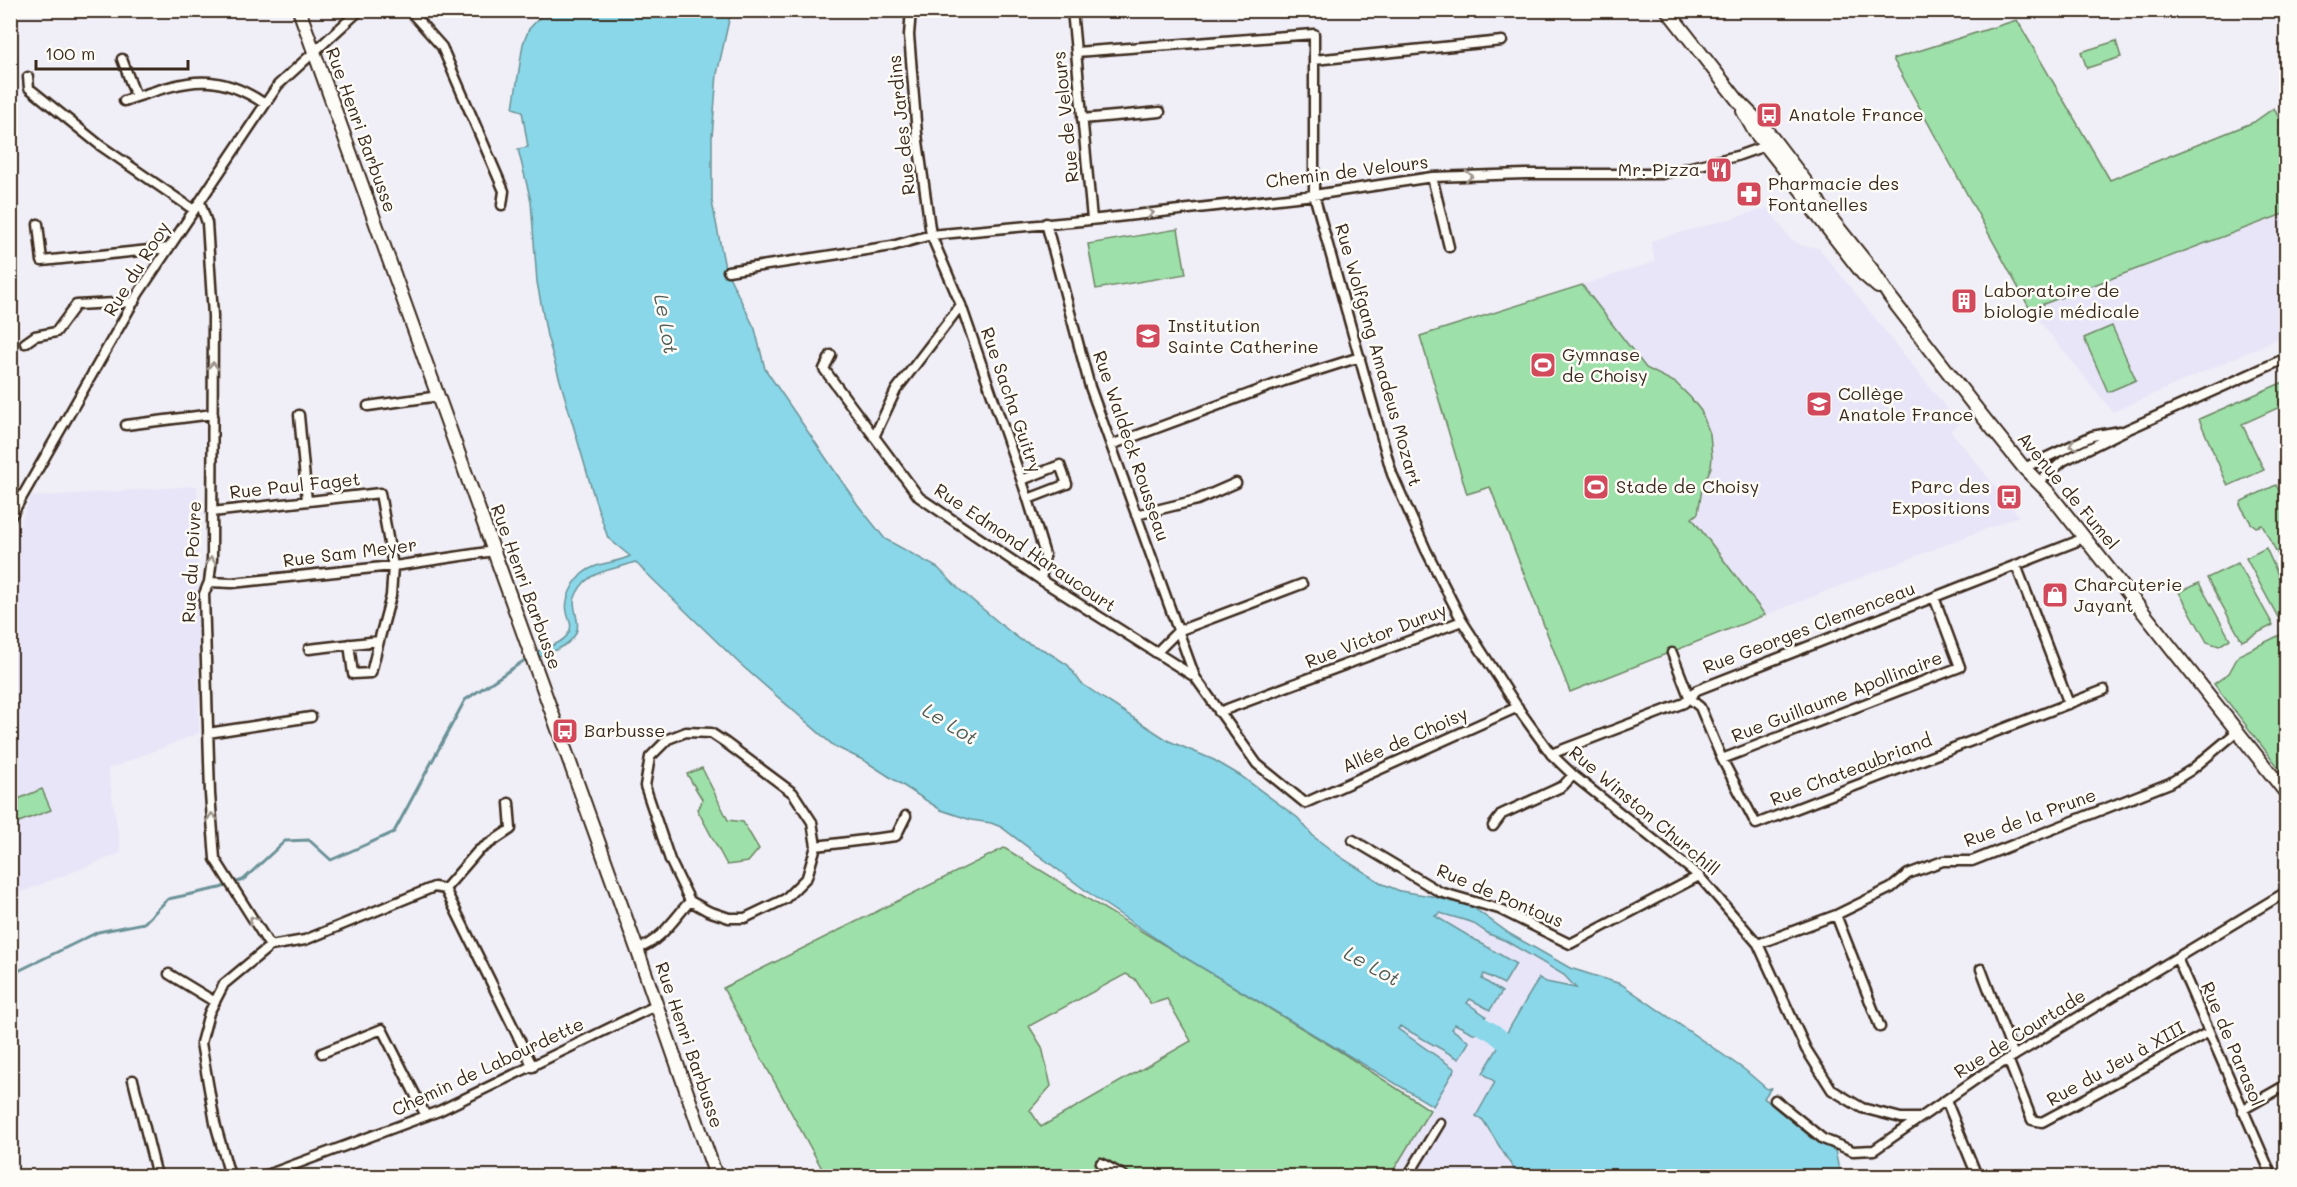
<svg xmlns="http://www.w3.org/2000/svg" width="2297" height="1187" font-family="Mali,sans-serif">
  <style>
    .built { fill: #e7e5f7 }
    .green { fill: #9ee0a9; stroke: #6c8564; stroke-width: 1.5; fill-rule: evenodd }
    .water { fill: #89d7e8; stroke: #6a9297; stroke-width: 1.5 }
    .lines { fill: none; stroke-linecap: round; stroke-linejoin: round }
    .stream { stroke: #6a9297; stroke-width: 3 }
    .river { stroke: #89d7e8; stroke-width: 18 }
    .minor-casing { stroke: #3b2a1e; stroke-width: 13 }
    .secondary-casing { stroke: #3b2a1e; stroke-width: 16 }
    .minor { stroke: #fdfcf7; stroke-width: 8 }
    .secondary { stroke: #fdfcf7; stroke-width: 12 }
    .oneway { stroke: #9c938a }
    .labels { text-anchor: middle; stroke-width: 5; stroke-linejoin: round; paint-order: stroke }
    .poi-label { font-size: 18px; fill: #3b2a1e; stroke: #fdfcf7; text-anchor: start }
    .street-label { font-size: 18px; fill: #3b2a1e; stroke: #fdfcf7 }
    .water-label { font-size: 20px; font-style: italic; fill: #525e5b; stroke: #fdfcf7 }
  </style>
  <rect width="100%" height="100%" fill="#f0eef7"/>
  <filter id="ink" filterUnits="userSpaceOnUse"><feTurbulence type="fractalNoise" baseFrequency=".0167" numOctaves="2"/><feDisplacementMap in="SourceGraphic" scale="12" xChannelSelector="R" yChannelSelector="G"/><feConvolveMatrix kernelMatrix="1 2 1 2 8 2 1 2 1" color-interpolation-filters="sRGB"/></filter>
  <g filter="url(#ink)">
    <path class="built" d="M 1768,208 L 1790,239 L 1803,246 L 1819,248 L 1959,424 L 1950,430 L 2019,516 L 1765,615 L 1691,518 L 1698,512 L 1702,489 L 1711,467 L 1710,434 L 1676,383 L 1646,368 L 1582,285 L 1655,262 L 1651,241 Z
      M 2286,214 L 2286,335 L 2113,412 L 2030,309 Z
      M 197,486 L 199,733 L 108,769 L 121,853 L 11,896 L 10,550 L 31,497 Z
      M 1440,913 L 1471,922 L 1489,934 L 1506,941 L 1564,975 L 1577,989 L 1545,982 L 1539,978 L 1483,1073 L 1496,1082 L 1476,1116 L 1483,1120 L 1518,1176 L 1390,1176 L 1455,1069 L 1398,1029 L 1400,1026 L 1469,1042 L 1452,1029 L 1455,1024 L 1486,1016 L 1467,1003 L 1470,999 L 1501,992 L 1482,979 L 1485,973 L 1434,916 Z"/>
    <path class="green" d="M 2017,20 L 2110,180 L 2254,122 L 2274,108 L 2286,134 L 2286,213 L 2030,309 L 1893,59 Z
      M 2116,41 L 2121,57 L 2087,68 L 2081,52 Z
      M 1178,229 L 1186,274 L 1096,289 L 1088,244 Z
      M 1582,285 L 1646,368 L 1676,383 L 1690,397 L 1701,411 L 1710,434 L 1712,457 L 1711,467 L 1702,489 L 1698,513 L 1692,518 L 1765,615 L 1570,692 L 1490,487 L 1467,494 L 1420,336 Z
      M 2112,326 L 2136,380 L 2108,392 L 2084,338 Z
      M 2286,381 L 2286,399 L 2280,407 L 2242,424 L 2264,470 L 2228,486 L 2199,419 Z
      M 2276,485 L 2286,505 L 2286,561 L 2281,560 L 2262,525 L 2256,527 L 2251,523 L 2240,505 L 2242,501 Z
      M 2266,548 L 2286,593 L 2286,618 L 2280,621 L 2246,558 Z
      M 2238,563 L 2273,625 L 2242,641 L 2207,578 Z
      M 2199,583 L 2230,639 L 2219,646 L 2207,642 L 2179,592 Z
      M 2286,632 L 2286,777 L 2214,684 L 2229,673 L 2239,655 Z
      M 702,768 L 728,820 L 743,822 L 759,849 L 748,862 L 727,865 L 697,809 L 701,804 L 702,799 L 687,774 Z
      M 42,789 L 51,810 L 16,823 L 17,816 L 11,802 Z
      M 1004,848 L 1341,1052 L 1430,1110 L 1390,1176 L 826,1176 L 723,988 ZM 1126,974 L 1135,979 L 1151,1004 L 1167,999 L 1191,1041 L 1041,1127 L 1030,1110 L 1051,1086 L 1042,1047 L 1029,1026 Z"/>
    <path class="water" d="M 546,11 L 731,11 L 717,74 L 712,137 L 712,202 L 725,268 L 755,329 L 765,369 L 858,505 L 885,539 L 938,568 L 959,589 L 1009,631 L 1021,640 L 1046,651 L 1068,665 L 1081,683 L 1104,699 L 1169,741 L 1214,760 L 1241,776 L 1298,818 L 1314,837 L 1342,858 L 1383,884 L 1400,891 L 1431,896 L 1471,906 L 1510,934 L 1570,968 L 1621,984 L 1745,1070 L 1767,1089 L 1771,1088 L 1764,1098 L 1812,1138 L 1835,1150 L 1838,1165 L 1843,1176 L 1518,1176 L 1483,1120 L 1476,1116 L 1495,1082 L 1483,1073 L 1539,978 L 1546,982 L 1576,988 L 1564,975 L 1506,941 L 1489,934 L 1471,922 L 1440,913 L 1435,916 L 1516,964 L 1504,984 L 1484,974 L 1482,979 L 1502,992 L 1490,1010 L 1470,999 L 1467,1003 L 1486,1016 L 1475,1034 L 1455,1024 L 1452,1029 L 1469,1042 L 1459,1059 L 1400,1026 L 1398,1029 L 1455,1069 L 1433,1106 L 1176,952 L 1097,899 L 1001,827 L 991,823 L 971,820 L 941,810 L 865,761 L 834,746 L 740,664 L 635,562 C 609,572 585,569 574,600 C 574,608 576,613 577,620 C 582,643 553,651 538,658 L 535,652 C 545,648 562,644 568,634 C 574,625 568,620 567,612 C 564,599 573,583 582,574 C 595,562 615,564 630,556 L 608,538 L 595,500 L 547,336 L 537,282 L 531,201 L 518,149 L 528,147 L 522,111 L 513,108 L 523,44 L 529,29 Z"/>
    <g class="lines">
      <path class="stream" d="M 10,975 L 98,932 L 144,923 L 168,899 L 220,888 L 243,880 L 285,841 L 309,840 L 331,860 L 394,832 L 465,700 L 528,658"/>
      <path class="river" d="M 1459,1013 L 1494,1033 L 1520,1055"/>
      <g class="minor-casing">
        <path id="minor" d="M 409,10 L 442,47 L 504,191 L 502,205
          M 911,10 L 909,35 L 917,134 L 931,235 L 961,305 L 1028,499 L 1045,555 L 1041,580
          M 1072,10 L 1092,219
          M 1076,52 L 1314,34 L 1314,195 L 1392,474 L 1426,550 L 1462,621
          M 122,59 L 136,97 C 188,80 217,71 265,104
          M 1314,60 L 1502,41
          M 28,77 L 29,88 L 101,146 L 194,210
          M 124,101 L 136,97
          M 1082,119 L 1160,112
          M 1432,177 L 1449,247
          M 200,202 L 207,223 L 213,316 L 212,559 L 209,582 L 204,594 L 210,794 L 215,859 L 270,946
          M 1046,223 L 1090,387 L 1195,677
          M 38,224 L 42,261 L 169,248
          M 728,271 L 892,246 L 931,235 L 1081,221 L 1314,195 L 1432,177 L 1526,174 L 1662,174 L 1737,156 L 1765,146
          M 25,343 L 35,336 L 56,332 L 76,305 L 134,302
          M 831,355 L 824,369 L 919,497 L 1041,580 L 1195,677 L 1257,764 L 1305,803 L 1518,707
          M 368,406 L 439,396
          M 299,415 L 307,501
          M 126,425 L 213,414
          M 874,437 L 896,390 L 961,305
          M 1111,445 L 1284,381 L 1360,357
          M 2024,468 L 2092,436 L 2120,431
          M 1022,480 L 1060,465 L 1067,484 L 1028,499
          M 2039,482 L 2063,461 L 2124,431 L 2286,358
          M 212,512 L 380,493 L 393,566 L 391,596 L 379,641 L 309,649
          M 1136,515 L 1197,500 L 1236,483
          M 10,518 L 138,294 L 278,85 L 360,10
          M 2016,565 L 2069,704
          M 209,582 L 232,583 L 401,565 L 494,551
          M 349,644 L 353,674 L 371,673 L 379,641
          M 1156,653 L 1178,631 L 1302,584
          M 1672,653 L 1690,699 L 1700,707 L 1722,759 L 1756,824 L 2104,690
          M 1219,712 L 1462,621 L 1522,714 L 1551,754 L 1573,775 L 1699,876 L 1758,944 L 1806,1049 L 1832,1090 L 1862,1108 L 1901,1118 L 1920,1118
          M 686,732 L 711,733 L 726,743 L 793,793 L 812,822 L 816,846 L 807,877 L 785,899 L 745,918 L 729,918 L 708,911 L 690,901 L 670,860 L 645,786 L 650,757 L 668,739 Z
          M 208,733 L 311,717
          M 1551,754 L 1684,703 L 1697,690 L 2075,542 L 2083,536
          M 1722,759 L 1960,667 L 1934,597
          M 1493,826 L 1502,814 L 1563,786 L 1573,775
          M 1353,840 L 1440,892 L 1499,909 L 1570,944 L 1699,876
          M 816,846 L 896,836 L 906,816
          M 445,889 L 478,851 L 511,829 L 509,803
          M 1836,915 L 1880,1027
          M 1758,944 L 1836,915 L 1891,888 L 1908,874 L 1943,861 L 1972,861 L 2170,783 L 2191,770 L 2238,731
          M 637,949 C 660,942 675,918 690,901
          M 2177,958 L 2272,1176
          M 1981,969 L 2014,1056
          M 169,974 L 215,1002
          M 322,1053 L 382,1029 L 426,1116
          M 2008,1059 L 2032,1120 L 2042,1122 L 2209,1032
          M 133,1080 L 157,1176
          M 1775,1100 L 1823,1139 L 1853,1151 L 1874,1150 L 1982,1075 L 2286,892
          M 1946,1100 L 1977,1176
          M 2242,1110 L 2286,1085
          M 1101,1163 L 1124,1176
          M 230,1176 L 215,1123 L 201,1043 L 209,1013 L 224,984 L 270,946 L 305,940 L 434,887 L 445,889 L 533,1067
          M 264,1176 L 439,1111 L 655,1006
          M 1408,1176 L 1440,1123"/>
      </g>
      <g class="secondary-casing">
        <path id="secondary" d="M 299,10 L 637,949 L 716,1176
          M 1667,10 L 1739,102 L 1764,127 L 1812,190 L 1821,206 L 1873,271 L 1890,297 L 1979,412 L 2024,468 L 2049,493 L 2286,793
          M 1743,111 L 1754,131 L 1804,194 L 1814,211 L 1863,274 L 1878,287"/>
      </g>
      <use href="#minor" class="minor"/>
      <use href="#secondary" class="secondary"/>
    </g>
    <defs><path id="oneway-chevron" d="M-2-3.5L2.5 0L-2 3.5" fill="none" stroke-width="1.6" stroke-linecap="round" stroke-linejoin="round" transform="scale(1.5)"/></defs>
    <g class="oneway">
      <use href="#oneway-chevron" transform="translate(1469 176) rotate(-2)"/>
      <use href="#oneway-chevron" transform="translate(1150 213) rotate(-6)"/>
      <use href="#oneway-chevron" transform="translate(213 366) rotate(-90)"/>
      <use href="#oneway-chevron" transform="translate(2073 445) rotate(156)"/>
      <use href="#oneway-chevron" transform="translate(211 561) rotate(-86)"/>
      <use href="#oneway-chevron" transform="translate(212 817) rotate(-94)"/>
      <use href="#oneway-chevron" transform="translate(253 920) rotate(-124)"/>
    </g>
  </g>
  <defs>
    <g id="bus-square" transform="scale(1.35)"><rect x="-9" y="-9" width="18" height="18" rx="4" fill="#d1495b" stroke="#fdfcf7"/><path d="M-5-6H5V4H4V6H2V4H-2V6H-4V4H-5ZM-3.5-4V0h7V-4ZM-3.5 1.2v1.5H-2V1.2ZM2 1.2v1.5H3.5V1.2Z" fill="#fff"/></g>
    <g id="restaurant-square" transform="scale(1.35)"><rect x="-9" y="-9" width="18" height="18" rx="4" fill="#d1495b" stroke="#fdfcf7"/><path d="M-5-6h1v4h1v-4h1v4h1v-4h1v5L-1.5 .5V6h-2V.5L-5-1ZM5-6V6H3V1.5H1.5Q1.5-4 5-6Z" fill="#fff"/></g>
    <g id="pharmacy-square" transform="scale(1.35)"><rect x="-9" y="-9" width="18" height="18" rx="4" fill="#d1495b" stroke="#fdfcf7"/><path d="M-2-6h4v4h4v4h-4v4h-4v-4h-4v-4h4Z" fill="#fff"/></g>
    <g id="building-square" transform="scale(1.35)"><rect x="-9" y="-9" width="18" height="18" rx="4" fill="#d1495b" stroke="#fdfcf7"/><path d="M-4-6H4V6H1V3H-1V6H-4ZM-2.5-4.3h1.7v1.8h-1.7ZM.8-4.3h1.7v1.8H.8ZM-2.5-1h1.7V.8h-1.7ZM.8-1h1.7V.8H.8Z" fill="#fff"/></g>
    <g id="school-square" transform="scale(1.35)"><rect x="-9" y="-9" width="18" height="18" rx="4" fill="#d1495b" stroke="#fdfcf7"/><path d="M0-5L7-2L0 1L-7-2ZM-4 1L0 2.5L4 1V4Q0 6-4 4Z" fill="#fff"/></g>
    <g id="stadium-square" transform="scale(1.35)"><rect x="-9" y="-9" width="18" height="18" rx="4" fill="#d1495b" stroke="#fdfcf7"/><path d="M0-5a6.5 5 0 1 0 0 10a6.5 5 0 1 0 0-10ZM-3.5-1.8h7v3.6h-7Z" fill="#fff"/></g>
    <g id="shop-square" transform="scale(1.35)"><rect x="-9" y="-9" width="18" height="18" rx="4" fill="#d1495b" stroke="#fdfcf7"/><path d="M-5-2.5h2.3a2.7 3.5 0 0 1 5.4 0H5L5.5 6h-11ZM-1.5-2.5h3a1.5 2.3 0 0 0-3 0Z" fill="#fff"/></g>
  </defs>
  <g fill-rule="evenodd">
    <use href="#bus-square" x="1769" y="115"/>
    <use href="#restaurant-square" x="1719" y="170"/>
    <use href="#pharmacy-square" x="1749" y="194"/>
    <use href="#building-square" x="1964" y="301"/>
    <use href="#school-square" x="1148" y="336"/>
    <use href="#stadium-square" x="1543" y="365"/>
    <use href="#school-square" x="1819" y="404"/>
    <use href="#stadium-square" x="1596" y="487"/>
    <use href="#bus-square" x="2009" y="497"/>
    <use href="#shop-square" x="2055" y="595"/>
    <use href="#bus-square" x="565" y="731"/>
  </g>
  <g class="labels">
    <g class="poi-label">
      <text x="1788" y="121">Anatole France</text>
      <text x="1700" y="176" text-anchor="end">Mr. Pizza</text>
      <text x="1768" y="190">Pharmacie des<tspan x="1768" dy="21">Fontanelles</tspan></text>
      <text x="1984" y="297">Laboratoire de<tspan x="1984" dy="21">biologie médicale</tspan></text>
      <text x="1168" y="332">Institution<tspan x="1168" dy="21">Sainte Catherine</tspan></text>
      <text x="1562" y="361">Gymnase<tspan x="1562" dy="21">de Choisy</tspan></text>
      <text x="1838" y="400">Collège<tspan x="1838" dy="21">Anatole France</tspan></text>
      <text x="1616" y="493">Stade de Choisy</text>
      <text x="1990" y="493" text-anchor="end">Parc des<tspan x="1990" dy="21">Expositions</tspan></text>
      <text x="2074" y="591">Charcuterie<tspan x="2074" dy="21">Jayant</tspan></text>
      <text x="584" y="737">Barbusse</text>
    </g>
    <g class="street-label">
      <text transform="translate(1066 117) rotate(-96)" y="6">Rue de Velours</text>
      <text transform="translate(902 125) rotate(-96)" y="6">Rue des Jardins</text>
      <text transform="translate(361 130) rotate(70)" y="6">Rue Henri Barbusse</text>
      <text transform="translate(1347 172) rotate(-7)" y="6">Chemin de Velours</text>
      <text transform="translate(137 269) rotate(-58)" y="6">Rue du Rooy</text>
      <text transform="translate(1378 355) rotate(74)" y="6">Rue Wolfgang Amadeus Mozart</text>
      <text transform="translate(1011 400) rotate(71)" y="6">Rue Sacha Guitry</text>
      <text transform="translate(1131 446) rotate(71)" y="6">Rue Waldeck Rousseau</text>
      <text transform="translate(295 486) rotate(-6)" y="6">Rue Paul Faget</text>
      <text transform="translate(2068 491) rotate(50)" y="6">Avenue de Fumel</text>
      <text transform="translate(1025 548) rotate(34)" y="6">Rue Edmond Haraucourt</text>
      <text transform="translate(350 553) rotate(-7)" y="6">Rue Sam Meyer</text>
      <text transform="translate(192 562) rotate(-87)" y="6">Rue du Poivre</text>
      <text transform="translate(526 587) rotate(70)" y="6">Rue Henri Barbusse</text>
      <text transform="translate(1809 628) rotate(-21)" y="6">Rue Georges Clemenceau</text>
      <text transform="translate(1376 636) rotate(-21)" y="6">Rue Victor Duruy</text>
      <text transform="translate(1837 697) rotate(-21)" y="6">Rue Guillaume Apollinaire</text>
      <text transform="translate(1405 740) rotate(-24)" y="6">Allée de Choisy</text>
      <text transform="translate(1851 770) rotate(-21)" y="6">Rue Chateaubriand</text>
      <text transform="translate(1644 811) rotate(40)" y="6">Rue Winston Churchill</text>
      <text transform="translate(2030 818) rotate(-20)" y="6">Rue de la Prune</text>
      <text transform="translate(1500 896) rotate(23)" y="6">Rue de Pontous</text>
      <text transform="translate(2020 1034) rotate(-32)" y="6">Rue de Courtade</text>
      <text transform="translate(2232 1044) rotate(67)" y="6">Rue de Parasol</text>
      <text transform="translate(689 1045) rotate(71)" y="6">Rue Henri Barbusse</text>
      <text transform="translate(2116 1064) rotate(-29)" y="6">Rue du Jeu à XIII</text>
      <text transform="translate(488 1067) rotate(-25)" y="6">Chemin de Labourdette</text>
    </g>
    <g class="water-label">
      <text transform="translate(666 324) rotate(80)" y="7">Le Lot</text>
      <text transform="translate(950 724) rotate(32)" y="7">Le Lot</text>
      <text transform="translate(1372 966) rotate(29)" y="7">Le Lot</text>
    </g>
  </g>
  <rect width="2297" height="1187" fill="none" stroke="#fdfcf7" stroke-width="36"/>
  <rect x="18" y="18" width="2261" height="1151" fill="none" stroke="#3b2a1e" stroke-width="2" filter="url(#ink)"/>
  <path d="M36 60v9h152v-9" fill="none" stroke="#3b2a1e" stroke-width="3"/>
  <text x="45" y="60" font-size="18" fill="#3b2a1e" stroke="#fdfcf7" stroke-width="4.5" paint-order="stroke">100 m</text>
</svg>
